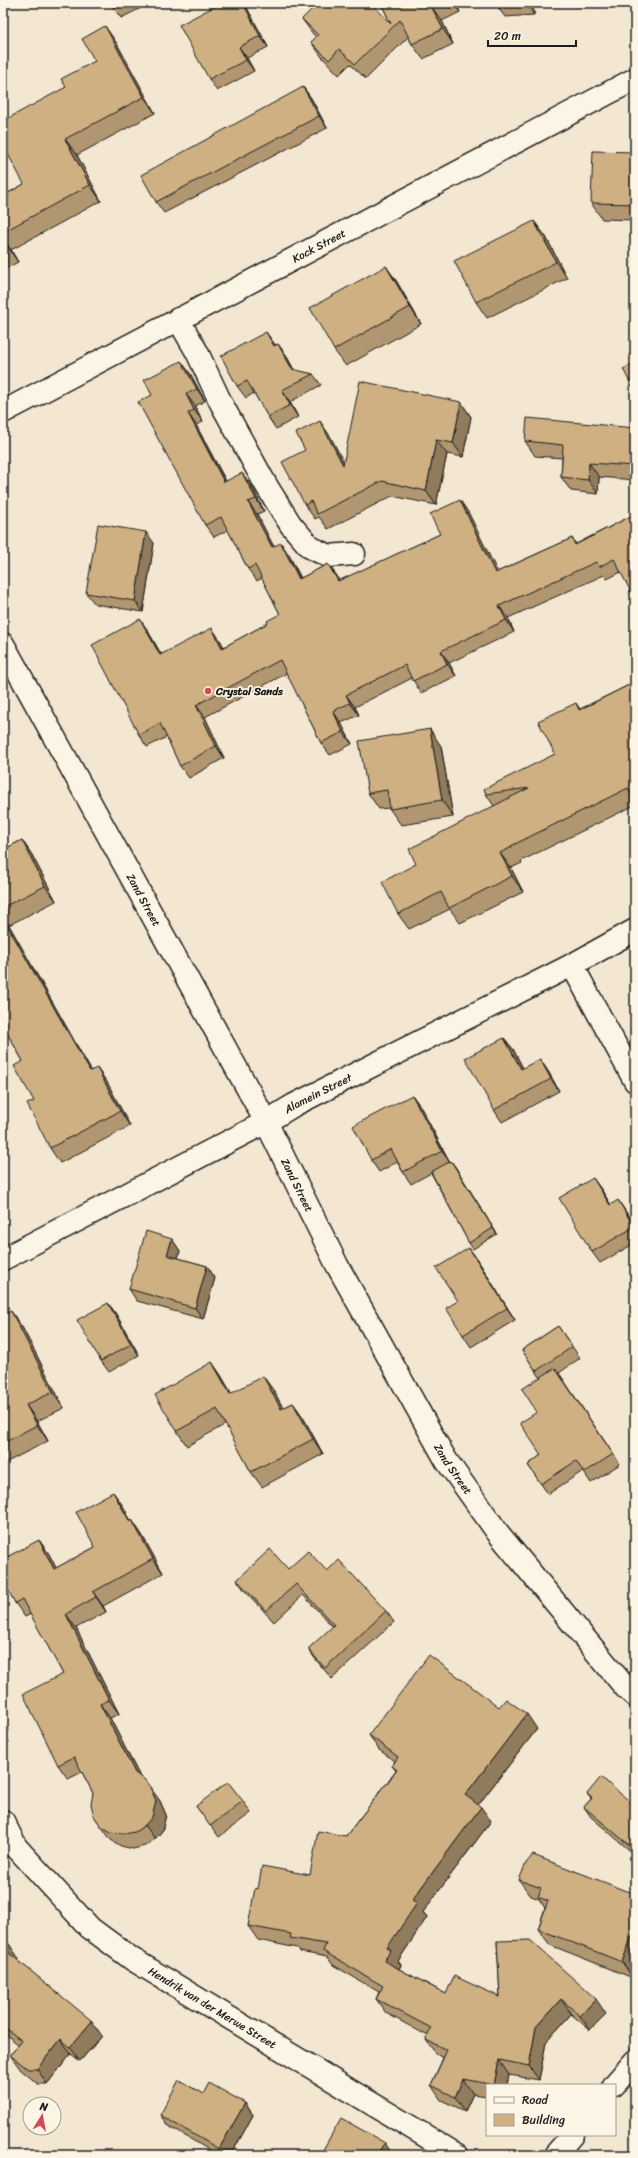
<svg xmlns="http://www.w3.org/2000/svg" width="638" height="2158" font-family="Sriracha,sans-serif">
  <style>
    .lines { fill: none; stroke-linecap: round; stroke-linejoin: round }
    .minor-casing { stroke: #1c1c1c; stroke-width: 25 }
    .minor { stroke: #fcf5e5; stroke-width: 22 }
    .wall { fill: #b19771; stroke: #1c1c1c }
    .shaded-wall { fill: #907b5c; stroke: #1c1c1c }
    .building { fill: #ceb083; stroke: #1c1c1c }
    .poi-dot { fill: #d1495b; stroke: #fcf5e5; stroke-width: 1.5 }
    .labels { text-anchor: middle; stroke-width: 3.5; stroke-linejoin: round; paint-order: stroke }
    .street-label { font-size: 11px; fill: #1c1c1c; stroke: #fcf5e5 }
    .poi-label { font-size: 11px; font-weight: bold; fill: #1c1c1c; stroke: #fcf5e5; text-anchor: start }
  </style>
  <rect width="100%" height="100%" fill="#f3e7d1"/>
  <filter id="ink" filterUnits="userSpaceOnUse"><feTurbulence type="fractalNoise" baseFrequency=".025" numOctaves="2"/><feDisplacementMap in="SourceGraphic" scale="8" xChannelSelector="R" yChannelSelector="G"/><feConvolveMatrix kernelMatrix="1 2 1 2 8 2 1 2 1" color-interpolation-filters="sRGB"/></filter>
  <g filter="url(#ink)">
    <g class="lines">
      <g class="minor-casing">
        <g id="minor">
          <path d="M 178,319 L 197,352 L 221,403 L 266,485 L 291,525 L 310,547 L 328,556 L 354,554"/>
          <path id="s1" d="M 3,412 L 635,79"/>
          <path id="s2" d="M 3,644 L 266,1122 L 337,1265 L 446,1460 L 498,1533 L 625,1687 L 635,1696"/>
          <path d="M 572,965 L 635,1081"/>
          <path id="s3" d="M 3,1259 L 266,1122 L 294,1105 L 572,965 L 635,930"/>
          <path id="s4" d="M 3,1821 L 16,1847 L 90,1928 L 132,1959 L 457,2155"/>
          <path d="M 614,2085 L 635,2061"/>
          <path d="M 555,2155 L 572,2135"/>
        </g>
      </g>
      <use href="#minor" class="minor"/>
    </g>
    <path class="wall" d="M 112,3 L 158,3 L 151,7 L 149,4 L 121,18 L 113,7 Z
      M 310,3 L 371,3 L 391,24 L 381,3 L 455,3 L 460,12 L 442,21 L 453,44 L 423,59 L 412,44 L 408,37 L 366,79 L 350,64 L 339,75 L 322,57 L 311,42 L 316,37 L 313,34 L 302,19 L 314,7 Z
      M 497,3 L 533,3 L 534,15 L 505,17 L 497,6 Z
      M 246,6 L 268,47 L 247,58 L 254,71 L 217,91 L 209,79 Z
      M 116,42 L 155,113 L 77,155 L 101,201 L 11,250 L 18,262 L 3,270 L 3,196 L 24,184 L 66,87 Z
      M 303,87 L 311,98 L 327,128 L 164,213 L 156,202 Z
      M 635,152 L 635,220 L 602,219 L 591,203 Z
      M 534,221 L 546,237 L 567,278 L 487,318 L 476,302 Z
      M 386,266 L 397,282 L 421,324 L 346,366 L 334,350 Z
      M 278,344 L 286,355 L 294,370 L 313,374 L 321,385 L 290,402 L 298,417 L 276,429 L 268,417 L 254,393 L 246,398 L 237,386 L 275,345 Z
      M 190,373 L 205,401 L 195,406 L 203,422 L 196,425 L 226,481 L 251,485 L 264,511 L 257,514 L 274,547 L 289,555 L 301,578 L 328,564 L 337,576 L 339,581 L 440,534 L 468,512 L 497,572 L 572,538 L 576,544 L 635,514 L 621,572 L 607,579 L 604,575 L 508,618 L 514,632 L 449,663 L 456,676 L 421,693 L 412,678 L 355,707 L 359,715 L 341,723 L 352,744 L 330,755 L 321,743 L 287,673 L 205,717 L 224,758 L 189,778 L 180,766 L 167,737 L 147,747 L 139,735 L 148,631 L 161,654 L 220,640 L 224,647 L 268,623 L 280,614 L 262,578 L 257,581 L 248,569 L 228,530 L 214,537 L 205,525 L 152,395 Z
      M 461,402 L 471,417 L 463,457 L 447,454 L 436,505 L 392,496 L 328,529 L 319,517 L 315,519 L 305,505 L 330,436 L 343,461 Z
      M 635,428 L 635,480 L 599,477 L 598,494 L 571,491 L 561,477 L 562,458 L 535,456 L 525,441 Z
      M 154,543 L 143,612 L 95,604 L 86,593 Z
      M 635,682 L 635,805 L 521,861 L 522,863 L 511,868 L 523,892 L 460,923 L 450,909 L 409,929 L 398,914 L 416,864 L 494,806 L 486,794 L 555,754 L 576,703 L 580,709 Z
      M 441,746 L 453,817 L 401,825 L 389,808 L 379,809 L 368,793 Z
      M 22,840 L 32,855 L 56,901 L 9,925 L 91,1071 L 107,1082 L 130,1126 L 60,1163 L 50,1148 L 34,1101 L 23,1061 L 3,1026 L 3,850 Z
      M 504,1038 L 513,1049 L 523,1068 L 548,1071 L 559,1091 L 502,1122 L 494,1110 Z
      M 412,1095 L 420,1106 L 450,1162 L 451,1161 L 456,1168 L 497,1234 L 473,1249 L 469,1243 L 431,1173 L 411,1184 L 403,1172 L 397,1162 L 379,1172 L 371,1160 Z
      M 601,1189 L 611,1205 L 626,1212 L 635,1227 L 635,1243 L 600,1263 L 592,1252 Z
      M 172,1239 L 180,1251 L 178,1258 L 207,1266 L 215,1278 L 203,1319 L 137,1301 L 129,1289 Z
      M 469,1248 L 477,1259 L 515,1320 L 471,1347 L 463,1335 L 458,1301 Z
      M 108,1303 L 116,1314 L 139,1355 L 109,1372 L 101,1361 Z
      M 3,1315 L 22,1327 L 64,1408 L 37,1421 L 48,1441 L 3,1464 Z
      M 558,1326 L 580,1358 L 559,1373 L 620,1464 L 591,1483 L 583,1471 L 548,1494 L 528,1465 L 541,1455 L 540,1377 L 522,1350 Z
      M 212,1362 L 222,1377 L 231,1393 L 274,1391 L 283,1408 L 293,1403 L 303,1417 L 323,1454 L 262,1487 L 251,1472 L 226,1424 L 187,1446 L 177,1431 Z
      M 113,1492 L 123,1506 L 131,1521 L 132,1520 L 142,1535 L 163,1573 L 103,1606 L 106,1612 L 76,1628 L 119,1714 L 110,1718 L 139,1775 L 160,1801 L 166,1815 L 162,1831 L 155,1839 L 145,1846 L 133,1849 L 121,1846 L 111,1840 L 94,1816 L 93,1793 L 82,1772 L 68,1779 L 58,1765 L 63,1674 L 31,1614 L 25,1617 L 15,1603 L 7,1570 L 39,1540 L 49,1554 L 56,1568 L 95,1547 Z
      M 288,1569 L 327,1571 L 386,1611 L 394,1622 L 332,1679 L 316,1660 L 308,1649 L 333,1627 L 303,1595 L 274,1622 L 245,1591 L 237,1580 Z
      M 499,1707 L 537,1729 L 478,1805 L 491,1821 L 423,1912 L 427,1917 L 398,1961 L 401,1965 L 399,1969 L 446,1994 L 500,1997 L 497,1941 L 606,2014 L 590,2030 L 571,2014 L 546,2042 L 539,2080 L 509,2075 L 507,2085 L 487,2085 L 487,2096 L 473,2094 L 465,2111 L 441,2100 L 431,2085 L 443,2058 L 436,2054 L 426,2040 L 428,2036 L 386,2013 L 376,1999 L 379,1992 L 333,1965 L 327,1957 L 300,1952 L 297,1948 L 258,1940 L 248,1926 L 258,1889 L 310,1875 L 346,1836 L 396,1771 L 392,1766 L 395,1761 L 379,1750 L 369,1735 Z
      M 587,1794 L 635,1806 L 635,1855 L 591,1817 L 584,1807 L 591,1799 Z
      M 243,1801 L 251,1813 L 219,1837 L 196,1806 Z
      M 519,1880 L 635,1894 L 635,1974 L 633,1978 L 550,1945 L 538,1929 L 545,1908 L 539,1899 L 531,1896 Z
      M 3,1939 L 9,1944 L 19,1959 L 18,1960 L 102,2036 L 80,2061 L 71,2054 L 47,2084 L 38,2084 L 21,2070 L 10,2055 L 19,2045 L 3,2032 Z
      M 203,2094 L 245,2103 L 253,2115 L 231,2155 L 218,2155 L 168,2126 L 160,2115 Z"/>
    <path class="shaded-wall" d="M 243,3 L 244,3 L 246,6 L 268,47 L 260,36 Z
      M 453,3 L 455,3 L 460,12 Z
      M 526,3 L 533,3 L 534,15 Z
      M 431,6 L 442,21 L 453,44 L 443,29 Z
      M 105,26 L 116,42 L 155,113 L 144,97 Z
      M 239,47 L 247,58 L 254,71 L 246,60 Z
      M 303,87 L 311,98 L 327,128 L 319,116 Z
      M 65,139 L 77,155 L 101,201 L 90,185 Z
      M 534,221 L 546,237 L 567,278 L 556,262 Z
      M 3,238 L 11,250 L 18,262 L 7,246 L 3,239 Z
      M 386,266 L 397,282 L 421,324 L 410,307 Z
      M 266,332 L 274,343 L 282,357 L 274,346 Z
      M 278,344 L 286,355 L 300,381 L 292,369 Z
      M 181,361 L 190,373 L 205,401 L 197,389 Z
      M 282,390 L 290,402 L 298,417 L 290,405 Z
      M 186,394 L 195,406 L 203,422 L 194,410 Z
      M 461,402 L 471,417 L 463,457 L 453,443 Z
      M 188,413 L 196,425 L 232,494 L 224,482 Z
      M 320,421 L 330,436 L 353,480 L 343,465 Z
      M 436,440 L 447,454 L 436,505 L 426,491 Z
      M 589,463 L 599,477 L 598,494 L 588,480 Z
      M 242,473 L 251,485 L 264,511 L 256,499 Z
      M 460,500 L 468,512 L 504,585 L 495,573 Z
      M 248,502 L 257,514 L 280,559 L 272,547 Z
      M 146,532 L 154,543 L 143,612 L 135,601 Z
      M 281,543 L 289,555 L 307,592 L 299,579 Z
      M 328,564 L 337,576 L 346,593 L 338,581 Z
      M 499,606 L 508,618 L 514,632 L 506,620 Z
      M 140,619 L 148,631 L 168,667 L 160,655 Z
      M 212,628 L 220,640 L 230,660 L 222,648 Z
      M 441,651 L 449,663 L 456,676 L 447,664 Z
      M 346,695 L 355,707 L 359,715 L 350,703 Z
      M 196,705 L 205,717 L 224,758 L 216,746 Z
      M 333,711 L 341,723 L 352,744 L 343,732 Z
      M 430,729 L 441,746 L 453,817 L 442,800 Z
      M 22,840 L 32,855 L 56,901 L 45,886 Z
      M 500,853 L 511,868 L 523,892 L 512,876 Z
      M 3,916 L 9,925 L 100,1086 L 90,1071 L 3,918 Z
      M 504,1038 L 513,1049 L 529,1080 L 521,1069 Z
      M 540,1059 L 548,1071 L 559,1091 L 551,1079 Z
      M 97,1068 L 107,1082 L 130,1126 L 120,1111 Z
      M 412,1095 L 420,1106 L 450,1163 L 442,1151 Z
      M 451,1161 L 456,1168 L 497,1234 L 493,1228 Z
      M 593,1178 L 601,1189 L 618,1217 L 610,1205 Z
      M 618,1200 L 626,1212 L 635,1227 L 635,1228 Z
      M 172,1239 L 180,1251 L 175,1266 L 167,1255 Z
      M 469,1248 L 477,1259 L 515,1320 L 507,1308 Z
      M 207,1266 L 215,1278 L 203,1319 L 195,1308 Z
      M 108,1303 L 116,1314 L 139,1355 L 131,1344 Z
      M 11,1311 L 22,1327 L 64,1408 L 53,1392 Z
      M 212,1362 L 222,1377 L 240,1408 L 230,1394 Z
      M 263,1376 L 274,1391 L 291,1424 L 281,1409 Z
      M 293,1403 L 303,1417 L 323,1454 L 313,1439 Z
      M 26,1405 L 37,1421 L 48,1441 L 37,1425 Z
      M 113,1492 L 123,1506 L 139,1536 L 130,1522 Z
      M 132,1520 L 142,1535 L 163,1573 L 153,1559 Z
      M 39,1540 L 49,1554 L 64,1583 L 54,1569 Z
      M 93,1592 L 103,1606 L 106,1612 L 96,1597 Z
      M 66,1614 L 76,1628 L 119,1714 L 109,1700 Z
      M 100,1704 L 110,1718 L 145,1787 L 135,1773 Z
      M 527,1714 L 537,1729 L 475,1809 L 465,1795 Z
      M 150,1787 L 160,1801 L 166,1815 L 162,1831 L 155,1839 L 145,1825 Z
      M 481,1807 L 491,1821 L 423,1912 L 427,1917 L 398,1961 L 401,1965 L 395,1976 L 384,1961 L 387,1948 L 412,1900 Z
      M 635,1928 L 635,1974 L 633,1978 L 622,1962 Z
      M 9,1944 L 19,1959 L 15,1964 L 4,1949 Z
      M 561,1999 L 571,2014 L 546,2042 L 539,2080 L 529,2066 L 536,2027 Z
      M 596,1999 L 606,2014 L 590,2030 L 580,2016 Z
      M 92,2021 L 102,2036 L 80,2061 L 70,2047 Z
      M 61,2039 L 71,2054 L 47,2084 L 37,2069 Z
      M 499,2060 L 509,2075 L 507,2085 L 494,2085 Z
      M 463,2079 L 473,2094 L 465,2111 L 455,2097 Z
      M 245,2103 L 253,2115 L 231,2155 L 224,2155 L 219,2149 Z
      M 385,2143 L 393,2155 L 378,2155 Z"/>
    <path class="building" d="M 112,3 L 121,3 L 113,7 Z
      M 221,3 L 243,3 L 260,36 L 239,47 L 246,60 L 209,79 L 179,25 Z
      M 314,3 L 371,3 L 391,24 L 381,3 L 437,3 L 431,6 L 443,29 L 412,44 L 400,20 L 355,64 L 339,49 L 329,60 L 311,42 L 318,35 L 302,19 L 316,5 Z
      M 497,3 L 525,3 L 497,6 Z
      M 105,26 L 144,97 L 65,139 L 90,185 L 3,232 L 3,196 L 24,184 L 3,145 L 3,121 L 66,87 L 61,79 L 95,61 L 82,39 Z
      M 303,87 L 319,116 L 156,202 L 141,175 Z
      M 593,151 L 635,152 L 635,204 L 591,203 Z
      M 534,221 L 556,262 L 476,302 L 454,261 Z
      M 3,239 L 7,246 L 3,248 Z
      M 386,266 L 410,307 L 334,350 L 310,308 Z
      M 266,332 L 274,346 L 278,344 L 292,369 L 313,374 L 282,390 L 290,405 L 268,417 L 247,381 L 237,386 L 221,356 Z
      M 181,361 L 197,389 L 186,394 L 194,410 L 188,413 L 224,482 L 242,473 L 256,499 L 248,502 L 272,547 L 281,543 L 299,579 L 328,564 L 338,581 L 440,534 L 430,514 L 460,500 L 495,573 L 572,538 L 575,545 L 635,514 L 635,600 L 614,559 L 599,567 L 596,562 L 499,606 L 506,620 L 441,651 L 447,664 L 413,681 L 405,665 L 346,695 L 350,703 L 333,711 L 343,732 L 321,743 L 280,660 L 196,705 L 216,746 L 180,766 L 160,723 L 139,735 L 92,645 L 140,619 L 160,655 L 212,628 L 222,648 L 268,623 L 267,621 L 280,614 L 255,565 L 248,569 L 221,517 L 205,525 L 138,402 L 152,395 L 144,380 Z
      M 635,363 L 635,392 L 623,369 Z
      M 360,381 L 461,402 L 453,443 L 436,440 L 426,491 L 382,481 L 317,514 L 311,501 L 305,505 L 282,462 L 305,450 L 296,433 L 320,421 L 343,465 Z
      M 527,418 L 635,428 L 635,466 L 589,463 L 588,480 L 561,477 L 563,445 L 525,441 Z
      M 98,524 L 146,532 L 135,601 L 86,593 Z
      M 635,682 L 635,795 L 632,796 L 628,788 L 511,846 L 512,847 L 500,853 L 512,876 L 449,908 L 441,892 L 398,914 L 382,882 L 416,864 L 409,849 L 529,788 L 486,794 L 484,789 L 555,754 L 538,721 L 576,703 L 579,710 Z
      M 430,729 L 442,800 L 390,809 L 387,790 L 368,793 L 359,741 Z
      M 22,840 L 45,886 L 3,907 L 3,850 Z
      M 3,918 L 90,1071 L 97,1068 L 120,1111 L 50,1148 L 27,1104 L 34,1101 L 14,1066 L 23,1061 L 3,1026 Z
      M 504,1038 L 521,1069 L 540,1059 L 551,1079 L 494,1110 L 465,1058 Z
      M 412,1095 L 442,1151 L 403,1172 L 391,1149 L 371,1160 L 353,1126 Z
      M 451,1161 L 493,1228 L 469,1243 L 431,1172 Z
      M 593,1178 L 610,1205 L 618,1200 L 634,1227 L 592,1252 L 559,1198 Z
      M 146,1231 L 172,1239 L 167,1255 L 207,1266 L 195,1308 L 129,1289 Z
      M 469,1248 L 507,1308 L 463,1335 L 446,1308 L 458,1301 L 436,1268 Z
      M 108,1303 L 131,1344 L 101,1361 L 77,1320 Z
      M 11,1311 L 53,1392 L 26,1405 L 37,1425 L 3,1443 L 3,1315 Z
      M 558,1326 L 572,1347 L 536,1371 L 522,1350 Z
      M 212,1362 L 230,1394 L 263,1376 L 281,1409 L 293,1403 L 313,1439 L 251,1472 L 217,1409 L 177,1431 L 155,1395 Z
      M 555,1368 L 613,1454 L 584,1473 L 576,1461 L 541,1484 L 528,1465 L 541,1455 L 520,1423 L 537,1412 L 522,1389 Z
      M 113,1492 L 130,1522 L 132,1520 L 153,1559 L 93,1592 L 96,1597 L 66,1614 L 109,1700 L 100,1704 L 135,1773 L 144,1779 L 150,1787 L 156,1801 L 152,1817 L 145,1825 L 135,1832 L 123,1834 L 111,1832 L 101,1826 L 94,1816 L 91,1804 L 93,1793 L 74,1757 L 58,1765 L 23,1694 L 63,1674 L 22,1599 L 15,1603 L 3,1581 L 3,1572 L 7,1570 L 3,1563 L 3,1559 L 39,1540 L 54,1569 L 95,1547 L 76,1512 Z
      M 635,1540 L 635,1546 L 632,1542 Z
      M 270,1549 L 288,1569 L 308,1551 L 327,1571 L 339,1560 L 386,1611 L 325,1668 L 308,1649 L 334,1625 L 296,1584 L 266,1611 L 237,1580 Z
      M 429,1655 L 499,1707 L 506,1699 L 527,1714 L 465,1795 L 481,1807 L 412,1900 L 417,1903 L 387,1948 L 391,1950 L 384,1961 L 446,1994 L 454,1976 L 500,1997 L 497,1941 L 530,1940 L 596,1999 L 580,2016 L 561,1999 L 536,2027 L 529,2066 L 499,2060 L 494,2085 L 463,2079 L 455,2097 L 431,2085 L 447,2050 L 426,2040 L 431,2028 L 376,1999 L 383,1986 L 323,1951 L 326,1944 L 290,1938 L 291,1934 L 248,1926 L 255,1888 L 258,1889 L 262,1866 L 310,1875 L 318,1831 L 346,1836 L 397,1770 L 392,1766 L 398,1757 L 369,1735 Z
      M 601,1777 L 635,1806 L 635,1850 L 584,1807 L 592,1798 L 587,1794 Z
      M 228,1782 L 243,1801 L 210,1826 L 196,1806 Z
      M 533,1855 L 635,1894 L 635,1928 L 622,1962 L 538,1929 L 548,1901 L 538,1897 L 541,1888 L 519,1880 L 526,1863 Z
      M 3,1939 L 9,1944 L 4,1949 L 92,2021 L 70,2047 L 61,2039 L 37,2069 L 28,2069 L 10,2055 L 22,2041 L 3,2026 Z
      M 179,2080 L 203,2094 L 209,2083 L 245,2103 L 219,2149 L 160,2115 Z
      M 341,2118 L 385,2143 L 378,2155 L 320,2155 Z"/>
  </g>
  <circle class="poi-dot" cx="208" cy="691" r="4"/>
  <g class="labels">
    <g class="street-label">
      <text dy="4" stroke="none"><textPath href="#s1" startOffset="357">Kock Street</textPath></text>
      <text dy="4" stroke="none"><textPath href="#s2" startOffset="292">Zand Street</textPath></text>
      <text dy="4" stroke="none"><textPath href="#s3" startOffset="356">Alamein Street</textPath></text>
      <text dy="4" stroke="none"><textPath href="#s2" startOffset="616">Zand Street</textPath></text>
      <text dy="4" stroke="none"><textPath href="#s2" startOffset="940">Zand Street</textPath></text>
      <text dy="4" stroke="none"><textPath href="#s4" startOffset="285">Hendrik van der Merwe Street</textPath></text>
    </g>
    <g class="poi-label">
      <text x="216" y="695">Crystal Sands</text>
    </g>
  </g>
  <rect width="638" height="2158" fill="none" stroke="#fcf5e5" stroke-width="16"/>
  <rect x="8" y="8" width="622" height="2142" fill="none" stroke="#1c1c1c" stroke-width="1.5" filter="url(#ink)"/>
  <rect x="486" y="2084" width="130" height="52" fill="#fcf5e5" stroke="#a29e95"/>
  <rect x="494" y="2097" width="20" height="6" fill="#fcf5e5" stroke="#a29e95"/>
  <text x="522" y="2104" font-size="12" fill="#1c1c1c">Road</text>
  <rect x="494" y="2114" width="20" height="12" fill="#ceb083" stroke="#a29e95"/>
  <text x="522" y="2124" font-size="12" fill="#1c1c1c">Building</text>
  <g transform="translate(42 2116) rotate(11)"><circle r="19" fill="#fcf5e5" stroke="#a29e95"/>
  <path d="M0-3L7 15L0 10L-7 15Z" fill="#d1495b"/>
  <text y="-6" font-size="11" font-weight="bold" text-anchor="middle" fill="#1c1c1c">N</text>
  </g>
  <path d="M488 40v6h88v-6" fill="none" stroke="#1c1c1c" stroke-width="2"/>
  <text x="494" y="40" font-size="12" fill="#1c1c1c" stroke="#fcf5e5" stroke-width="3" paint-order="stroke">20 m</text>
</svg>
